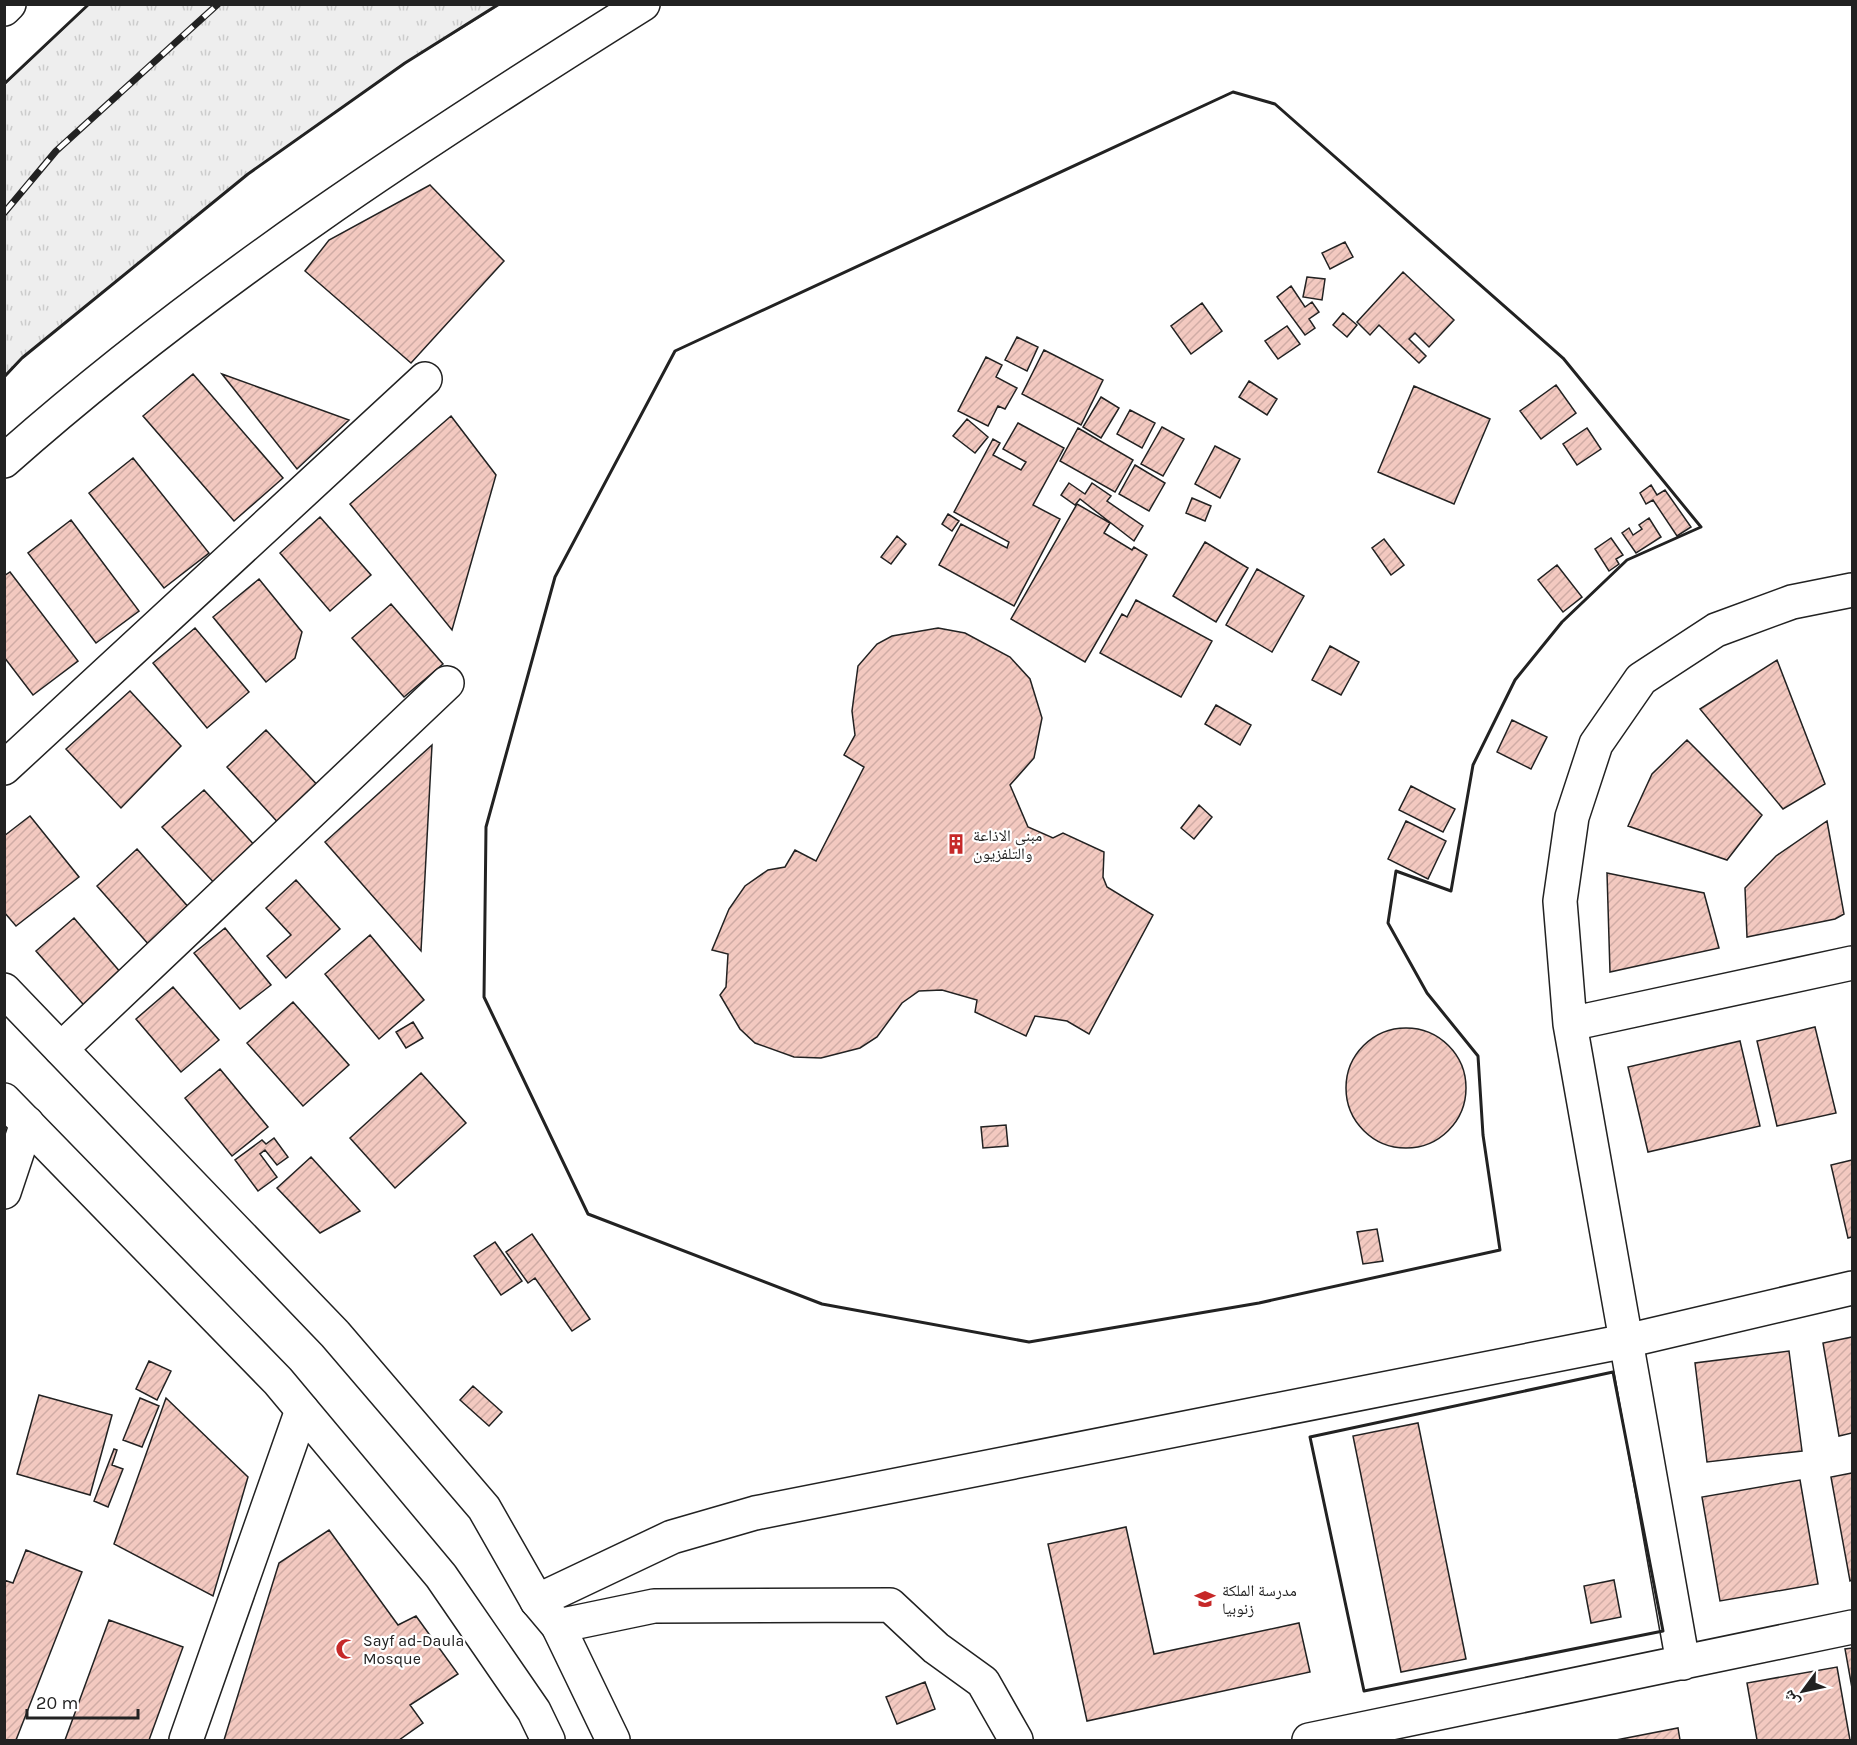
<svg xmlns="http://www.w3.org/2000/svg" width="1857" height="1745" font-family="Karla,'Noto Naskh Arabic',sans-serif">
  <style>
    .grass { fill: url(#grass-tufts); stroke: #6f6f6f; stroke-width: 1.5 }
    .building { fill: url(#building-hatch); stroke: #222; stroke-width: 1.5 }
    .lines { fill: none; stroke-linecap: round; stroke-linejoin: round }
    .minor-casing { stroke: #222; stroke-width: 36 }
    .tertiary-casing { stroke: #222; stroke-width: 36 }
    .secondary-casing { stroke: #222; stroke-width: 36 }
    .primary-casing { stroke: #222; stroke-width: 36 }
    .minor { stroke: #fff; stroke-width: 33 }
    .tertiary { stroke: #fff; stroke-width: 33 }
    .secondary { stroke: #fff; stroke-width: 33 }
    .primary { stroke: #fff; stroke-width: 33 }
    .rail-casing { stroke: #222; stroke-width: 7 }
    .rail { stroke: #fff; stroke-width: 4.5; stroke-dasharray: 14; stroke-linecap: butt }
    .wall { stroke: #222; stroke-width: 3 }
    .labels { text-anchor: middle; stroke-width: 4.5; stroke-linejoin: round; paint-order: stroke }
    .poi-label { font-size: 16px; fill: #222; stroke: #fff; text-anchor: start }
  </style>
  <defs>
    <pattern id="grass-tufts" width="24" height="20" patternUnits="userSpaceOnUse" patternTransform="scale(1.5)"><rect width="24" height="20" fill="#eee"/><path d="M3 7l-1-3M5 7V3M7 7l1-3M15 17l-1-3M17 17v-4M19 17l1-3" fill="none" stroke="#ccc"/></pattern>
    <pattern id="building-hatch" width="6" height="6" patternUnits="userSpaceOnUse" patternTransform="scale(1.5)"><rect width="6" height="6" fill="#f3c9c0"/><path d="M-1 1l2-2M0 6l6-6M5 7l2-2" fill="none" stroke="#d0aca5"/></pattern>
  </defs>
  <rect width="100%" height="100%" fill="#fff"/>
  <path class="grass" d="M 89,4 L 499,4 L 499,5 L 405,63 L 248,174 L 22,358 L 5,377 L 5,84 Z"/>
  <path class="building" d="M 430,185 L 504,261 L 411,363 L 305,271 L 329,240 Z
    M 1345,242 L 1353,257 L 1330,269 L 1322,253 Z
    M 1403,272 L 1454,320 L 1429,347 L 1415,333 L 1409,339 L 1426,356 L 1419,363 L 1379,325 L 1370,335 L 1357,322 Z
    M 1307,277 L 1325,279 L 1322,300 L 1303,297 Z
    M 1291,286 L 1305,307 L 1312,302 L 1319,312 L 1309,319 L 1315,328 L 1305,335 L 1277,297 Z
    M 1202,303 L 1222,331 L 1191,354 L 1171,326 Z
    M 1343,313 L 1357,325 L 1347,337 L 1333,325 Z
    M 1287,326 L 1300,344 L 1278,359 L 1265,341 Z
    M 1017,337 L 1038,347 L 1027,371 L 1005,360 Z
    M 1044,350 L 1103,380 L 1081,425 L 1022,394 Z
    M 986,357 L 1002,365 L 996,377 L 1017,388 L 1005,409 L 998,406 L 988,426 L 958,411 Z
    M 193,374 L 283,478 L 234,521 L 143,416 Z
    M 222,374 L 349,420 L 297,469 Z
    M 1249,381 L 1277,399 L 1267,415 L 1239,397 Z
    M 1556,385 L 1576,413 L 1541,439 L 1520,411 Z
    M 1414,386 L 1490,419 L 1454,504 L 1378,472 Z
    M 1101,397 L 1119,408 L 1101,438 L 1083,427 Z
    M 1130,410 L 1155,423 L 1142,448 L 1117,434 Z
    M 451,416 L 496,475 L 452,630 L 350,504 Z
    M 967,419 L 988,437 L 975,453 L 953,436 Z
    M 1018,423 L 1064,448 L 1033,505 L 1060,519 L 1014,606 L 939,565 L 961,524 L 1007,548 L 1009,542 L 954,512 L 993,439 L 1000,443 L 993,455 L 1021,470 L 1026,462 L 1003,449 Z
    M 1162,427 L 1184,439 L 1163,476 L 1141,464 Z
    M 1078,428 L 1133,460 L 1115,492 L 1060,461 Z
    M 1587,428 L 1601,449 L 1577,465 L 1563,444 Z
    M 1215,446 L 1240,459 L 1220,498 L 1195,484 Z
    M 133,458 L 209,553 L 164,588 L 89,493 Z
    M 1135,465 L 1165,483 L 1149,511 L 1119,494 Z
    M 1069,483 L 1085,494 L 1092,483 L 1111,496 L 1107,501 L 1143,526 L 1134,541 L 1080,499 L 1075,505 L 1061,495 Z
    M 1651,485 L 1657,495 L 1665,490 L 1691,527 L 1677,536 L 1653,500 L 1646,504 L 1640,493 Z
    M 1192,498 L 1211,506 L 1205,521 L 1186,513 Z
    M 1077,504 L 1110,523 L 1104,533 L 1132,550 L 1134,547 L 1147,555 L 1085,662 L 1011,619 Z
    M 948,514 L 959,521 L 952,531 L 942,524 Z
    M 320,517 L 371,575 L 330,611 L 280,553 Z
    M 1649,518 L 1661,537 L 1636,553 L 1622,533 L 1629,528 L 1633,535 L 1642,529 L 1639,525 Z
    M 71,520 L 139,611 L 96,643 L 28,553 Z
    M 897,536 L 906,544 L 891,564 L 881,557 Z
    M 1611,538 L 1623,555 L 1616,559 L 1619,564 L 1609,571 L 1595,549 Z
    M 1384,539 L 1404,565 L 1391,575 L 1372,548 Z
    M 1205,542 L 1248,568 L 1216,622 L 1173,596 Z
    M 1557,565 L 1582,597 L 1563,612 L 1538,580 Z
    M 1257,569 L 1304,596 L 1272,652 L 1226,625 Z
    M 10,572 L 78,661 L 33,695 L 4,657 L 4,576 Z
    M 259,579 L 302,632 L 295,658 L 266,682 L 213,617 Z
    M 1136,600 L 1212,641 L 1181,697 L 1100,653 L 1122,614 L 1127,617 Z
    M 391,604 L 443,664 L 404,697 L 352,638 Z
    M 195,628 L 249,692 L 207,728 L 153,663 Z
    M 938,628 L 965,633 L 1010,657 L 1030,679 L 1042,718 L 1034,758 L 1010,785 L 1028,827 L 1053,838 L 1063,833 L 1104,852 L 1103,877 L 1107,887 L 1153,915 L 1089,1034 L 1067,1021 L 1035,1016 L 1026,1036 L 975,1012 L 977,1000 L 942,990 L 919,991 L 902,1003 L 877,1037 L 860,1048 L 821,1058 L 794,1057 L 755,1043 L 740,1029 L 720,995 L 726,987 L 728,954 L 712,950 L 729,909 L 745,886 L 768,870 L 785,867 L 795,850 L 816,861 L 864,767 L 844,755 L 855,735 L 852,711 L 858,666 L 877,644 L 892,636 Z
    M 1330,646 L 1359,662 L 1341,695 L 1312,680 Z
    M 1777,660 L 1825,784 L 1783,809 L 1700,709 Z
    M 130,691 L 181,746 L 121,808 L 66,749 Z
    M 1216,705 L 1251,725 L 1240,745 L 1205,724 Z
    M 1512,720 L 1547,737 L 1531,769 L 1497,752 Z
    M 266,730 L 322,790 L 283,828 L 227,767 Z
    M 1687,740 L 1762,815 L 1727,860 L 1628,826 L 1652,774 Z
    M 432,745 L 421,951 L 325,842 Z
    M 1411,786 L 1455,809 L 1443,832 L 1399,810 Z
    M 204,790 L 258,849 L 218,887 L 162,827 Z
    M 1199,805 L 1212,817 L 1194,839 L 1181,828 Z
    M 30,816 L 79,877 L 16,926 L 4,912 L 4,836 Z
    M 1406,821 L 1446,841 L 1428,879 L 1388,859 Z
    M 1827,821 L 1844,914 L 1835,919 L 1747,937 L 1745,888 L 1776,856 Z
    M 137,849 L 191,910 L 150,946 L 97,886 Z
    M 1607,873 L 1704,893 L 1719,948 L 1610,972 Z
    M 296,880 L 340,929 L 286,978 L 267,956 L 291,935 L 266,908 Z
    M 74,918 L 127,980 L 90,1012 L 36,951 Z
    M 225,928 L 271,985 L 240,1009 L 194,953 Z
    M 370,935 L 424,1000 L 379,1039 L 325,974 Z
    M 173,987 L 219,1040 L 181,1072 L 136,1019 Z
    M 293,1002 L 349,1065 L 303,1106 L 247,1043 Z
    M 413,1022 L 423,1038 L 406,1048 L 396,1032 Z
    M 1815,1027 L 1836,1113 L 1777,1126 L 1757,1041 Z
    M1346 1088a60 60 0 1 1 120 0a60 60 0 1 1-120 0Z
    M 1740,1041 L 1760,1126 L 1648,1152 L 1628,1067 Z
    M 220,1069 L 268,1127 L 232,1156 L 185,1098 Z
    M 421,1073 L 466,1123 L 395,1188 L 350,1138 Z
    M 1006,1125 L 1008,1146 L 983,1148 L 981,1127 Z
    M 274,1138 L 288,1157 L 277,1165 L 265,1150 L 260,1154 L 277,1177 L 258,1191 L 235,1160 L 262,1140 L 266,1144 Z
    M 311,1157 L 360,1211 L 320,1233 L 277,1188 Z
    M 1852,1160 L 1852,1237 L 1848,1238 L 1831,1165 Z
    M 1377,1229 L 1383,1261 L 1363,1264 L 1357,1232 Z
    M 532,1234 L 590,1319 L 572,1331 L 535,1278 L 528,1283 L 506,1252 Z
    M 495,1242 L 522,1281 L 501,1295 L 474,1256 Z
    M 1852,1337 L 1852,1433 L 1839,1436 L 1823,1343 Z
    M 1789,1351 L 1802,1451 L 1707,1462 L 1695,1363 Z
    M 149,1361 L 171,1371 L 157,1400 L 136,1389 Z
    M 473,1386 L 502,1412 L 489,1426 L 460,1400 Z
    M 39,1395 L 112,1415 L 90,1495 L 17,1474 Z
    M 140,1398 L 159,1406 L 142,1447 L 123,1440 Z
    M 166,1398 L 248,1477 L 213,1596 L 114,1544 Z
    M 1418,1423 L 1466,1659 L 1401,1672 L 1353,1436 Z
    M 114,1449 L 117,1450 L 112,1465 L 123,1469 L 108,1507 L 94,1501 Z
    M 1852,1473 L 1852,1580 L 1850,1581 L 1831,1477 Z
    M 1800,1480 L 1818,1584 L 1720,1601 L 1702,1497 Z
    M 1126,1527 L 1154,1654 L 1299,1623 L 1310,1672 L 1087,1721 L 1048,1544 Z
    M 329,1530 L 398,1625 L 416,1616 L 458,1674 L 410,1705 L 423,1723 L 399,1740 L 224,1740 L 279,1563 Z
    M 26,1550 L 82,1572 L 16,1740 L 4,1740 L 4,1580 L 13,1583 Z
    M 1614,1580 L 1621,1617 L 1591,1623 L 1584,1586 Z
    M 109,1620 L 183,1647 L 149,1740 L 65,1740 Z
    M 1852,1648 L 1852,1688 L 1845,1649 Z
    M 1837,1667 L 1850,1740 L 1757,1740 L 1747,1683 Z
    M 925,1682 L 935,1709 L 897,1724 L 886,1697 Z
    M 1678,1728 L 1680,1740 L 1616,1740 Z"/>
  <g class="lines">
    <g class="minor-casing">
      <path id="minor" d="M 4,768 L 425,379
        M 1570,1024 L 1852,963
        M 61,1049 L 447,683
        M 4,1192 L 27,1123
        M 1683,1663 L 1570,1024 L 1560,901 L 1572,817 L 1596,744 L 1641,679 L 1716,630 L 1792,602 L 1852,590
        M 186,1740 L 302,1410
        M 1309,1740 L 1852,1627"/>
    </g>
    <g class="tertiary-casing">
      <path id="tertiary" d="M 537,1601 L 672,1537 L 755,1513 L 1626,1341 L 1852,1288
        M 558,1626 L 654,1606 L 890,1605 L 936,1648 L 983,1682 L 1016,1740"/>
    </g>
    <g class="secondary-casing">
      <path id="secondary" d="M 4,9 L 9,4
        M 4,461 C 200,287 421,143 643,4"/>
    </g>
    <g class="primary-casing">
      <path id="primary" d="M 4,990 L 335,1334 L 484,1508 L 537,1601 L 558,1626 L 613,1740
        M 4,1100 L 278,1381 L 441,1576 L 534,1711 L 548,1740"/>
    </g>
    <use href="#minor" class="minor"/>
    <use href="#tertiary" class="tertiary"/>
    <use href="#secondary" class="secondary"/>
    <use href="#primary" class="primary"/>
    <g class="rail-casing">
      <path id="rail" d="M 4,213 L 56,151 L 218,4"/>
    </g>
    <use href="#rail" class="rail"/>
    <path class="wall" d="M 4,84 L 89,4
      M 1233,92 L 1275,104 L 1563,358 L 1701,527 L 1627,560 L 1562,622 L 1515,680 L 1473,765 L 1451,891 L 1396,871 L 1388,923 L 1427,993 L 1478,1056 L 1483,1135 L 1500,1250 L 1259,1303 L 1029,1342 L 822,1304 L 588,1214 L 484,997 L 486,827 L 555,577 L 675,351 Z
      M 4,377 L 22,358 L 248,174 L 405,63 L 499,4
      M 1613,1372 L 1663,1631 L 1364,1691 L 1310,1437 Z"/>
  </g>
  <defs>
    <g id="building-bare" transform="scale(1.62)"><path d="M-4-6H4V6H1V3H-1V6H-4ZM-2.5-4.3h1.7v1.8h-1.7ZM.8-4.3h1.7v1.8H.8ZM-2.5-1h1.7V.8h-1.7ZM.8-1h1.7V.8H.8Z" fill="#c62828" stroke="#fff" stroke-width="2.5" paint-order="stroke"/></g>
    <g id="school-bare" transform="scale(1.62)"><path d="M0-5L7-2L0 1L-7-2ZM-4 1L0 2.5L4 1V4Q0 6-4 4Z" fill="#c62828" stroke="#fff" stroke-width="2.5" paint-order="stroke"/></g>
    <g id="mosque-bare" transform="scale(1.62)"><path d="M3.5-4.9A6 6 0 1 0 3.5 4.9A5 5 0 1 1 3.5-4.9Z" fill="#c62828" stroke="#fff" stroke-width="2.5" paint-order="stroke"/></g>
  </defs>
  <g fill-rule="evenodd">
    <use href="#building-bare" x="956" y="844"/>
    <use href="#school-bare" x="1205" y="1599"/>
    <use href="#mosque-bare" x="346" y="1649"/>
  </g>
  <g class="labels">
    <g class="poi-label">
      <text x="973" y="841">مبنى الاذاعة<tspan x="973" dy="18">والتلفزيون</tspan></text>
      <text x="1222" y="1596">مدرسة الملكة<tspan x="1222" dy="18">زنوبيا</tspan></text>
      <text x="363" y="1646">Sayf ad-Daula<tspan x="363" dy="18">Mosque</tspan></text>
    </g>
  </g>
  <rect width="1857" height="1745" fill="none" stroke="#222222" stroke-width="12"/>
  <g transform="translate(1803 1691) rotate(237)" stroke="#ffffff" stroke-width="4.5" paint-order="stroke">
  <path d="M0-4.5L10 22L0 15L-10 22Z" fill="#222222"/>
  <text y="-9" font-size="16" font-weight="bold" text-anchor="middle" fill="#222222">ش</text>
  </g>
  <path d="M27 1709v9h111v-9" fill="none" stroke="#222222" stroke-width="3"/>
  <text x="36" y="1709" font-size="18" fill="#222222" stroke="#ffffff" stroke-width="4.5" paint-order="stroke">20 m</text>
</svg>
